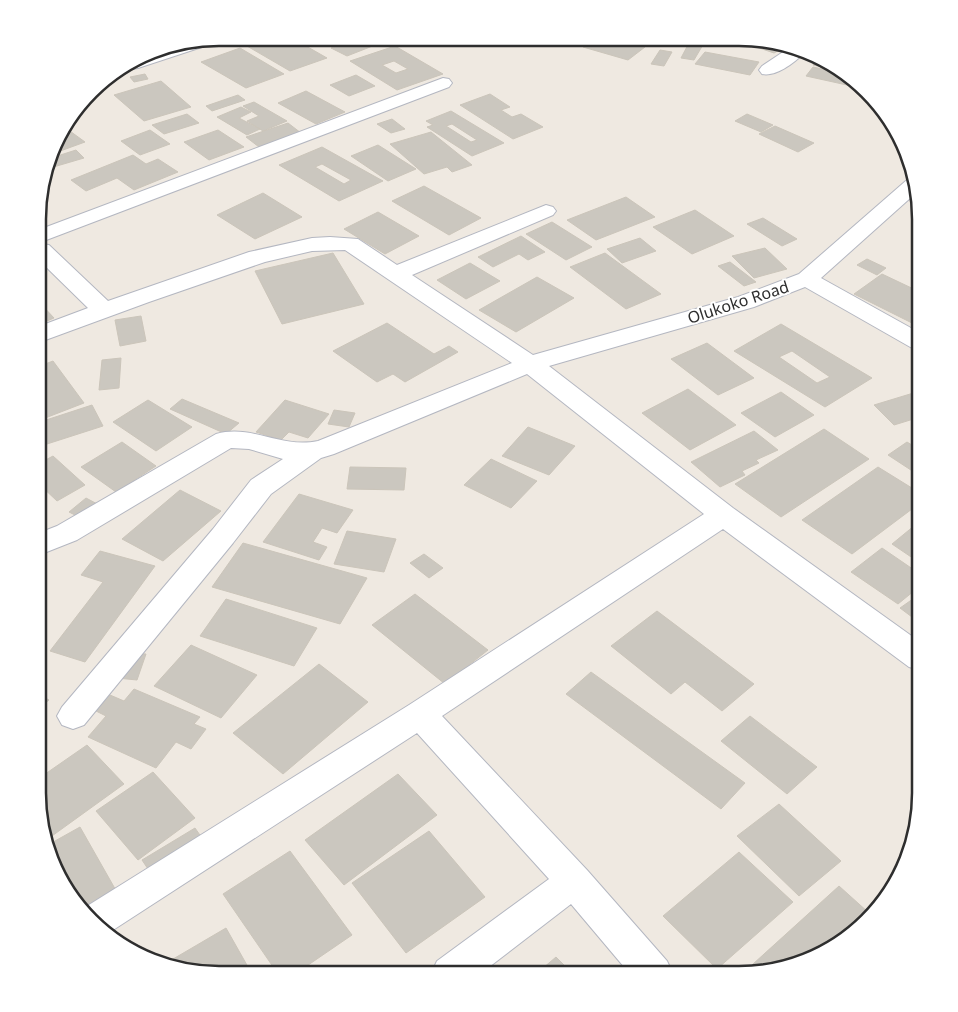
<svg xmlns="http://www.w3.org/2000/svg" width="958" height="1012" font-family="'Noto Sans',sans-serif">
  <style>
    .building { fill: #cbc7bf; stroke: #cbc5ba; fill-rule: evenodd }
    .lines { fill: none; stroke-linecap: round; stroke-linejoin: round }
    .street-casing { stroke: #b4b7c1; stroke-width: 2 }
    .street { fill: #fff; fill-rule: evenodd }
    .labels { text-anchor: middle; stroke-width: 4; stroke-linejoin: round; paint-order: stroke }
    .street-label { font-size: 16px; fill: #2e2e2e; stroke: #fff }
    .rim { fill: none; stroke: #2e2e2e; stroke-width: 2.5 }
  </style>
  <rect width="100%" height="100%" fill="#efe9e1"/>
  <path class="building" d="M 271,38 L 292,38 L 327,58 L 290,71 L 247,46 Z
    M 358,38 L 393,38 L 347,56 L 331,48 Z
    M 405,38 L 436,38 L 424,44 Z
    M 595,39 L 615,39 L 645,47 L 628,60 L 583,47 Z
    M 733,39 L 762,39 L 785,47 L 774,53 Z
    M 690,41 L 704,43 L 694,60 L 681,58 Z
    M 395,46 L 443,74 L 397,90 L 350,61 ZM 394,61 L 408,69 L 396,73 L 382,65 Z
    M 240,48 L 284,74 L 246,88 L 201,62 Z
    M 660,50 L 672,52 L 664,66 L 651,64 Z
    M 705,52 L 759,62 L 750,75 L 695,64 Z
    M 818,58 L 830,62 L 838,70 L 813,65 Z
    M 813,67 L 841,73 L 856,87 L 806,76 Z
    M 145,74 L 148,79 L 134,82 L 130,77 Z
    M 356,75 L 375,86 L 349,96 L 330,85 Z
    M 161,81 L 191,107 L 144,121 L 114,95 Z
    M 306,91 L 345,112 L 316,124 L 278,103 Z
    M 490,94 L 510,107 L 501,110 L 512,117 L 521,114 L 543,127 L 513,139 L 460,105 Z
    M 238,95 L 245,100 L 212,111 L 206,106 Z
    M 254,102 L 287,121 L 263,131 L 247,121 L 259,116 L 243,106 Z
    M 241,107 L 251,112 L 239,118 L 260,129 L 247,135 L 217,117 Z
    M 451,111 L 504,143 L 472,156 L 427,127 L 433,125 L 426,121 ZM 452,124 L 477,140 L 471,142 L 446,126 Z
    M 187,114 L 199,123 L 164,134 L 152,125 Z
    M 747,114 L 773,125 L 761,132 L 735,121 Z
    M 392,119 L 405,129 L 391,133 L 377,124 Z
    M 288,123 L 301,133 L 259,147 L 246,137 Z
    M 63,126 L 85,142 L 52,154 L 62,128 Z
    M 775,126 L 814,143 L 798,152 L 759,134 Z
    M 150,130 L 170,144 L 140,155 L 121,141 Z
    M 218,130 L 244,147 L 209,160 L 184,142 Z
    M 431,132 L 472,165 L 452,172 L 447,167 L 424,174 L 390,144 Z
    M 378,145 L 416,169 L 388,181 L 351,156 Z
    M 322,147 L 383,181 L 339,201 L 279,165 ZM 322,164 L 351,180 L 344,184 L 315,167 Z
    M 76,150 L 84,158 L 50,168 L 48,165 L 51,158 Z
    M 133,155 L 146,164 L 158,159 L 178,172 L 134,190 L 117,178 L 86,191 L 71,180 Z
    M 424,186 L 481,218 L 449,235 L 392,201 Z
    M 263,193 L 302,217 L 255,239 L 217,215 Z
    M 626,197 L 655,217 L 596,240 L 567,220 Z
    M 695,210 L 734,236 L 692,254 L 653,227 Z
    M 378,212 L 419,236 L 385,254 L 344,229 Z
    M 763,218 L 797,239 L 782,246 L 747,224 Z
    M 552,222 L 592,247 L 566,260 L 526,234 Z
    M 521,236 L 545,252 L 528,260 L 519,254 L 493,267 L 478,257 Z
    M 640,238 L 656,251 L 622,263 L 607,249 Z
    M 765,248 L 787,269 L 754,278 L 732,256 Z
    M 333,253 L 364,304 L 282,324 L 255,271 Z
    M 605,253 L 661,294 L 626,309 L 570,267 Z
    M 867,259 L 886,268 L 877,275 L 857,265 Z
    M 730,262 L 756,282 L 744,286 L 718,266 Z
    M 470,263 L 500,281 L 466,299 L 437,280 Z
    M 882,274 L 920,292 L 920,327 L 854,294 Z
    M 537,277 L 574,298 L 516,332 L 479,310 Z
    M 40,303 L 54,318 L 40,324 Z
    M 141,316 L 146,341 L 120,346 L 115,320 Z
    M 387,323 L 434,354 L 449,346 L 458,352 L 405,382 L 393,374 L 377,382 L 333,351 Z
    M 781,324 L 872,378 L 825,407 L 734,351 ZM 792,351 L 830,377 L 817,383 L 779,357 Z
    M 707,343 L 754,378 L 718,395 L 671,359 Z
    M 121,358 L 119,388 L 99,390 L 102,360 Z
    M 53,361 L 84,403 L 40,420 L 40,366 Z
    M 688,389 L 736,425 L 690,450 L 642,413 Z
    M 920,391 L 920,417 L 894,425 L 874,405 Z
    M 781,392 L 814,415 L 775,437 L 741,413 Z
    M 182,399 L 239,423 L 226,434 L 170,409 Z
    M 148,400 L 192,427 L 156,451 L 113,422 Z
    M 285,400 L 329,414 L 308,438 L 289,432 L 281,440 L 256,432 Z
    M 92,405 L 103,426 L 47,444 L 40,430 L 40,422 Z
    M 334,410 L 355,413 L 349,427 L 328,424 Z
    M 528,427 L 575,446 L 549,475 L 502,456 Z
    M 824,429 L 869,459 L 781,517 L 735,484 Z
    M 754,431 L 778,450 L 756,460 L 759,463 L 742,471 L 745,475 L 720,487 L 691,462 Z
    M 122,442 L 156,466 L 116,492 L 81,467 Z
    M 907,442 L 920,450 L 920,476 L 888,455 Z
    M 53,456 L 85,485 L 57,501 L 39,484 L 40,463 Z
    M 491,459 L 537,481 L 511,508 L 464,485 Z
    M 350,467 L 406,468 L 404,490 L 347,489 Z
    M 878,467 L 920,493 L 920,503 L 852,554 L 802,520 Z
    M 180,490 L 221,511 L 163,561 L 122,539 Z
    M 299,494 L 353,510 L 337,533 L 322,528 L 313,542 L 327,547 L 319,560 L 263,542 Z
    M 86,498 L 101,506 L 85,520 L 69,512 Z
    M 920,521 L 920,563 L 892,544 Z
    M 347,531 L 396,539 L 384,572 L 334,564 Z
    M 243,543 L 367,578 L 340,624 L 212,587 Z
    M 882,548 L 920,574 L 920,586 L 898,604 L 851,572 Z
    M 100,551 L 155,566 L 85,662 L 50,651 L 103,582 L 81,575 Z
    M 424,554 L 443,568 L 429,578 L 410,563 Z
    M 415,594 L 488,650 L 445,684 L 372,625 Z
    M 920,594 L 920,623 L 900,608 Z
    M 226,599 L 317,628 L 294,666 L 200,636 Z
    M 657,611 L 754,684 L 722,711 L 685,682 L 671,694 L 611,646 Z
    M 191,645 L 257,675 L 221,718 L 154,686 Z
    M 127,653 L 146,654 L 137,680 L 117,678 Z
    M 319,664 L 368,702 L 283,774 L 233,733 Z
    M 591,672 L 745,783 L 721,809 L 566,694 Z
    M 134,689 L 200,717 L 194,724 L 206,729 L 191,749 L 176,742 L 156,768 L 88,737 L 106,716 L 96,711 L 110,695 L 124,701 Z
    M 38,694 L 49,700 L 38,709 Z
    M 750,716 L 817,767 L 787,794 L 721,741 Z
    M 87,745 L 124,784 L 45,841 L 38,804 L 38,779 Z
    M 153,772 L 195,818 L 138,860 L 96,811 Z
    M 398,774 L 437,815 L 344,885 L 305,840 Z
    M 779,804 L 841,861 L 799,896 L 737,836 Z
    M 80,827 L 118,894 L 87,912 L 68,894 L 46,846 Z
    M 195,828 L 209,848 L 156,881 L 142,860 Z
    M 429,831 L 485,897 L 406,953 L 352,883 Z
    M 290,851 L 352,935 L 295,974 L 278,974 L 223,894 Z
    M 739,852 L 793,902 L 717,969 L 663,916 Z
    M 839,886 L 869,913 L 839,944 L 797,965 L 742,974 Z
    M 226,928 L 252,974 L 208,974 L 168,962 Z
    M 556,957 L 573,974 L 536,974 Z"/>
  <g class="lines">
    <g class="street-casing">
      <path id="street" d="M 216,38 L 214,43 L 138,68 L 132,69 L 126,67 L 154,51 L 171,46 Z
        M 789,48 L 804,53 C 794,63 776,77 762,74 L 759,70 L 762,66 Z
        M 443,78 L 449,79 L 452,83 L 449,87 L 41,242 L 41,229 Z
        M 914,177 L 917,192 L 821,278 L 920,333 L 920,350 L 912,348 L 805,287 L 754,307 L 549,366 L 733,508 L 920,642 L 920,670 L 909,667 L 723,529 L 442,716 L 587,870 L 667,961 L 673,974 L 630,974 L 571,904 L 480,974 L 431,974 L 437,961 L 549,879 L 417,733 L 110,932 L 84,908 L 409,705 L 704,514 L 527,374 L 334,454 L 321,458 L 271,494 L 233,543 L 84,725 L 73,729 L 62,725 L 57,716 L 62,707 L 213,529 L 251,480 L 283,459 L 249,449 L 231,448 L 77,540 L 39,555 L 39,533 L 57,526 L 216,434 C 253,424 280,449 318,441 L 512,363 L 345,250 L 312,251 L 265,262 L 149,302 L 40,342 L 40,326 L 88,308 L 41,262 L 41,244 L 49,245 L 108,301 L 249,252 L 312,238 L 330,237 L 358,239 L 397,265 L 546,205 L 553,207 L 556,211 L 553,215 L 412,275 L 533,355 L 738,297 L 799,274 L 908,179 Z"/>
    </g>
    <use href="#street" class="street"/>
  </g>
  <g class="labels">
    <g class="street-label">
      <text transform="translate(738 302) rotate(-18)" y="6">Olukoko Road</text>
    </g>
  </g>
  <path d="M0 0H958V1012H0ZM219 46H739A173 173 0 0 1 912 219V793A173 173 0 0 1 739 966H219A173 173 0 0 1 46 793V219A173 173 0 0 1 219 46Z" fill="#fff" fill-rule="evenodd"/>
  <path class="rim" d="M219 46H739A173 173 0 0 1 912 219V793A173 173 0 0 1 739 966H219A173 173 0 0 1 46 793V219A173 173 0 0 1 219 46Z"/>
</svg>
